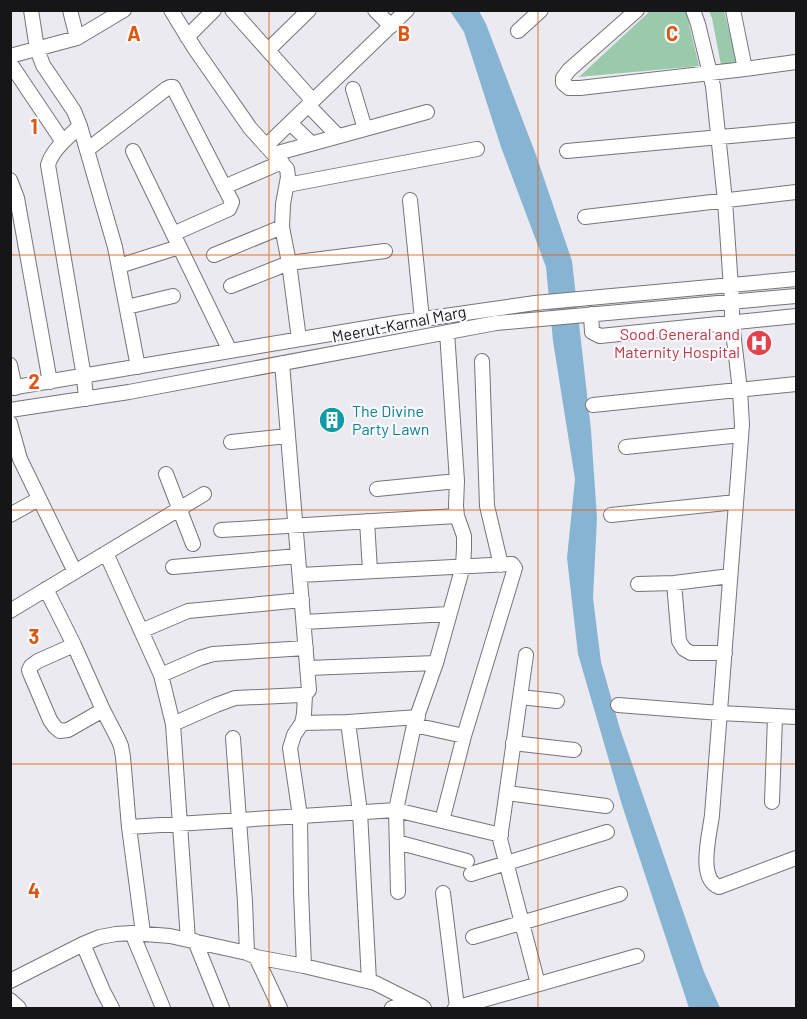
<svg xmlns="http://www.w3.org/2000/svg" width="807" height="1019" font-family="Barlow,sans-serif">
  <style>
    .green { fill: #9bc9ab }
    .water { fill: #88b4d3 }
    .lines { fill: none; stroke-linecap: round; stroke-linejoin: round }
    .minor-casing { stroke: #757479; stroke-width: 16 }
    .minor { stroke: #fff; stroke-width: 14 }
    .grid { fill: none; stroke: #de560d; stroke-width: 1.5; stroke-opacity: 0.55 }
    .labels { text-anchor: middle; stroke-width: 4.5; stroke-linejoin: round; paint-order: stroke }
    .street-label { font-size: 16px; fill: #161618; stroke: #f8f8fd }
    .health-label { font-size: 16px; fill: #be3a42; stroke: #f8f8fd; text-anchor: end }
    .culture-label { font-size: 16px; fill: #0d838f; stroke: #f8f8fd; text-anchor: start }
    .grid-label { font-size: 20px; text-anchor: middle; font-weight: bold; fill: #de560d; stroke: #f8f8fd; stroke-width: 4.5; stroke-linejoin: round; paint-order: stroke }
  </style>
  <rect width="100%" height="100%" fill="#ebeaf0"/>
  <path class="green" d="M 650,11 L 686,11 L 699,66 L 579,77 Z
    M 709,11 L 724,11 L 737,62 L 721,65 L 712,18 Z"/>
  <path class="water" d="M 450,11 L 479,11 L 486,24 L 536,155 L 572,261 L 591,430 L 597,518 L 593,598 L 601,662 L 620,729 L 704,972 L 720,1008 L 689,1008 L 622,805 L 578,654 L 567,558 L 575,479 L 553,341 L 546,267 L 501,147 L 464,32 Z"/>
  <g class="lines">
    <g class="minor-casing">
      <path id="minor" d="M 31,10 L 37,49 L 43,65 L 74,111 L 80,126 L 115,247 L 138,367
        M 70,10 L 77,38
        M 171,10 L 195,49 L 250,128 L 287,169 L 288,177 L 283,204 L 282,227 L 289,263 L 299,339
        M 232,10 L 313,101
        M 375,10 L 391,26
        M 637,10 L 569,70 L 563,78 L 563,83 L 569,88 L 580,88 L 745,69 L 796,62
        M 693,10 L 698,24 L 713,86 L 725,201 L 732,302 L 732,323 L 740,390 L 742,425 L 712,815 C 710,833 697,879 719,887 L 796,858
        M 733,10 L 745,69
        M 518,31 L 541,10
        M 187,37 L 214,10
        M 268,50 L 309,10
        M 10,56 L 77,38 L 124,10
        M 10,63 L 63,142
        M 353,89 L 365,129
        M 308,105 L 338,136
        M 290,123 L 311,143
        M 80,126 C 68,137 52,150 48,165 L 84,377 L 86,399
        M 266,146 L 407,10
        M 87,150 L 166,89 L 170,87 L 173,87 L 232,202 L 229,209 L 173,234
        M 133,151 L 230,351
        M 567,151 L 796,130
        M 274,154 L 427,112
        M 10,180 L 17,198 L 50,382
        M 287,185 L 477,149
        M 224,187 L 282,162
        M 410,200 L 422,319
        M 585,217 L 796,192
        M 214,255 L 282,227
        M 119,266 L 179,247
        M 231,286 L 289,263 L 385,251
        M 127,307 L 173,296
        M 591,314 L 592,332 L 600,336 L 796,316
        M 482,361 L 487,506 L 501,565
        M 10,365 L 15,388
        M 10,388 L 396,323 L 535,303 L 796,279
        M 593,405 L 796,384
        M 10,410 L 129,392 L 496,323 L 796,296
        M 10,423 L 20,459 L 75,572
        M 231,442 L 288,436
        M 626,447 L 741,435
        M 166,474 L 193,544
        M 377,489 L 457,481
        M 10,515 L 39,499
        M 611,515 L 736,502
        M 367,521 L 370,571
        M 221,530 L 457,516
        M 106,553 L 161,675 L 173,724 L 188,940
        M 173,567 L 298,556
        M 300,575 L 512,564 L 515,568 L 464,736 L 442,821
        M 674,583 L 679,641 L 684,649 L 691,653 L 725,653
        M 638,584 L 674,583 L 730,576
        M 46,589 L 74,645 L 103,710 L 118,739 L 121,746 L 123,757 L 129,827 L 143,933
        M 10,611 L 204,494
        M 304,622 L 449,614
        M 141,631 L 188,611 L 302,600
        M 74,645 L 38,661 L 31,666 L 29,670 L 30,673 L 50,720 L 55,727 L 60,731 L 68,730 L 103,710
        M 526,655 L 500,839 L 538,984
        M 308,668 L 436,663
        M 161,675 L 200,658 L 213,654 L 306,648
        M 520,697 L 557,701
        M 618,705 L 720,713 L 796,717
        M 348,722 L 360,812 L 369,981
        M 302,723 L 348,722 L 418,717
        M 173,724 L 216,705 L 235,698 L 301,695 L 305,695 L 309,690 L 282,363
        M 414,725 L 464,736
        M 233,738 L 245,902 L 247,953
        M 513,743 L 574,750
        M 507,793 L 606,806
        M 772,802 L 775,717
        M 129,827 L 396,810 L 501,835
        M 397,842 L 467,861
        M 471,874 L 607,832
        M 398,892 L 396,810 L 414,725 L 436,663 L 463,566 L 464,549 L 464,536 L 457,516 L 456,506 L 457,481 L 447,332
        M 443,893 L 457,1007
        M 132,933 L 163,1008
        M 473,937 L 620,894
        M 195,941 L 222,1008
        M 83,944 L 103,991 L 112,1008
        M 256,957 L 280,1008
        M 304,966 L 301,891 L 300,816 L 290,748 L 294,735 L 302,723 L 304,714 L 305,695
        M 10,981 L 83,944 L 100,937 L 116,934 L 132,933 L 170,936 L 247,953 L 256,957 L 304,966 L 375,983 L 421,1006 L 424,1008
        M 10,1000 L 19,1008
        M 392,1008 L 413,1002
        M 455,1008 L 637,956"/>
    </g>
    <use href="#minor" class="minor"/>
  </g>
  <path class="grid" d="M 269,10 L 269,1008M 538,10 L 538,1008M 10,255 L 796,255M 10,510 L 796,510M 10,764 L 796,764"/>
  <defs>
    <g id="hospital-disc" transform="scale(1.35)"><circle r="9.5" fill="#e0444e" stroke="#f8f8fd"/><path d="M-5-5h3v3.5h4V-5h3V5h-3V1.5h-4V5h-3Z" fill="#fff"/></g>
    <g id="building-disc" transform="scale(1.35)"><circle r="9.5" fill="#0f9aa8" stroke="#f8f8fd"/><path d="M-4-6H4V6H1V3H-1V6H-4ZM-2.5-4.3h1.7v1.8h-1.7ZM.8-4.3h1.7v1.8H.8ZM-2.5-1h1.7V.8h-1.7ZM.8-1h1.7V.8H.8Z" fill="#fff"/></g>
  </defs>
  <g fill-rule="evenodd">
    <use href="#hospital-disc" x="759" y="343"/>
    <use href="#building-disc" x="332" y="420"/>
  </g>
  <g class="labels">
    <g class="street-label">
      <text transform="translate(399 324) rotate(-11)" y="6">Meerut-Karnal Marg</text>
    </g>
    <g class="health-label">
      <text x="740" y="340">Sood General and<tspan x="740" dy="18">Maternity Hospital</tspan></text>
    </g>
    <g class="culture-label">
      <text x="352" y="417">The Divine<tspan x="352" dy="18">Party Lawn</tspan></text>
    </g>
  </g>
  <g class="grid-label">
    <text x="134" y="41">A</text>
    <text x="404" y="41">B</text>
    <text x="672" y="41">C</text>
    <text x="34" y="134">1</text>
    <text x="34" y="389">2</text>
    <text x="34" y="644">3</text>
    <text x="34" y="898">4</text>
  </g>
  <rect width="807" height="1019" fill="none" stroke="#161618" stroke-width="24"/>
</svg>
